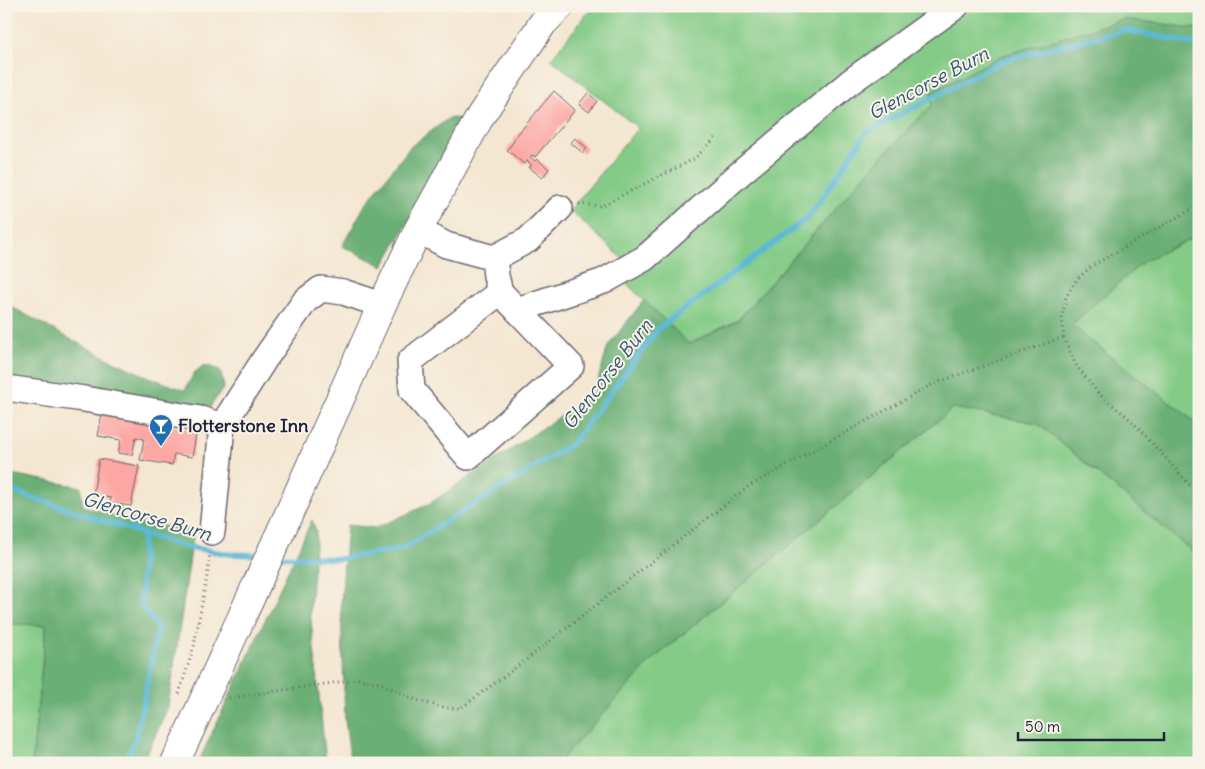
<svg xmlns="http://www.w3.org/2000/svg" width="1205" height="769" font-family="Delius,sans-serif">
  <style>
    .green { fill: #84cb87; stroke: #537661 }
    .forest { fill: #6baf74; stroke: #466858 }
    .lines { fill: none; stroke-linecap: round; stroke-linejoin: round }
    .stream { stroke: #58b8d6; stroke-width: 5.5 }
    .building { fill: #fda7a4 }
    .minor-casing { stroke: #6c6770; stroke-width: 28 }
    .highway-casing { stroke: #6c6770; stroke-width: 30 }
    .path { stroke: #6c6770; stroke-width: 3; stroke-dasharray: 1 4; stroke-linecap: butt }
    .minor { stroke: #fff; stroke-width: 25 }
    .highway { stroke: #fff; stroke-width: 28 }
    .labels { text-anchor: middle; stroke-width: 4; stroke-linejoin: round; paint-order: stroke }
    .poi-label { font-size: 18px; font-weight: bold; fill: #22223b; stroke: #f7f3e8; text-anchor: start }
    .water-label { font-size: 19px; font-style: italic; fill: #355671; stroke: #f7f3e8 }
  </style>
  <rect width="100%" height="100%" fill="#f7f3e8"/>
  <filter id="ink" filterUnits="userSpaceOnUse"><feTurbulence type="fractalNoise" baseFrequency=".02" numOctaves="2"/><feDisplacementMap in="SourceGraphic" scale="10" xChannelSelector="R" yChannelSelector="G"/><feConvolveMatrix kernelMatrix="1 2 1 2 8 2 1 2 1" color-interpolation-filters="sRGB"/></filter>
  <filter id="wash" filterUnits="userSpaceOnUse"><feTurbulence type="fractalNoise" baseFrequency=".0096" numOctaves="4" result="noise"/><feDisplacementMap in="SourceGraphic" scale="20" xChannelSelector="R" yChannelSelector="G"/><feGaussianBlur stdDeviation="1.12" result="paint"/><feColorMatrix in="noise" values="0 0 0 0 0 0 0 0 0 0 0 0 0 0 0 0 0 1.4 0 .05"/><feComposite in="paint" operator="in"/></filter>
  <g filter="url(#wash)">
    <rect width="100%" height="100%" fill="#f4e7d2"/>
    <path class="green" d="M 593,6 L 1199,6 L 1199,29 L 1124,19 L 932,105 L 873,166 L 738,320 L 689,344 L 625,282 L 625,261 L 570,210 L 638,128 L 551,59 Z
      M 1199,235 L 1199,425 L 1070,325 L 1145,260 Z
      M 953,408 L 1037,423 L 1199,557 L 1199,763 L 558,763 L 651,661 Z
      M 6,624 L 46,625 L 32,763 L 6,763 Z"/>
    <path class="forest" d="M 1124,19 L 1199,29 L 1199,235 L 1145,260 L 1071,325 L 1199,425 L 1199,557 L 1037,423 L 953,408 L 651,661 L 558,763 L 351,763 L 345,720 L 341,604 L 347,525 L 376,528 L 429,504 L 594,394 L 608,346 L 644,300 L 689,344 L 738,320 L 873,166 L 932,105 L 930,93 L 1001,56 Z
      M 449,118 L 467,119 L 383,266 L 342,246 L 365,205 L 410,147 Z
      M 6,304 C 64,335 122,370 185,390 L 194,373 L 204,365 L 220,370 L 224,387 L 208,410 L 6,378 Z
      M 6,473 L 81,487 L 83,506 L 145,524 L 194,530 L 168,707 L 143,763 L 32,763 L 46,625 L 6,624 Z
      M 312,520 L 316,532 L 310,610 L 326,763 L 198,763 Z"/>
    <g class="lines">
      <path class="stream" d="M 6,488 L 9,490 L 95,518 L 182,546 L 229,554 L 261,555
        M 278,556 L 340,559 L 404,548 L 572,444 L 659,328 L 809,217 L 867,132 L 1004,60 L 1126,30 L 1195,44 L 1199,46
        M 123,763 L 136,739 L 158,628 L 141,605 L 143,533"/>
    </g>
    <g id="blocks">
      <path class="building" d="M 554,91 L 575,110 L 535,157 L 532,155 L 530,157 L 535,161 L 537,159 L 549,169 L 542,178 L 529,167 L 532,165 L 527,161 L 524,164 L 507,150 L 514,141 L 513,140 Z
        M 588,93 L 597,101 L 589,112 L 579,104 Z
        M 575,138 L 587,148 L 583,153 L 571,143 Z
        M 102,413 L 197,430 L 192,457 L 174,454 L 172,465 L 140,460 L 144,439 L 136,437 L 132,455 L 118,453 L 121,440 L 98,436 Z
        M 99,459 L 139,466 L 131,506 L 110,503 L 111,498 L 93,495 Z"/>
    </g>
  </g>
  <g filter="url(#ink)">
    <use href="#blocks" fill-opacity="0" stroke="#6c6770" stroke-width="1"/>
    <g class="lines">
      <g class="minor-casing">
        <path id="minor" d="M 418,230 L 446,245 L 494,258 L 528,240 L 560,208
          M 494,258 L 496,276 L 500,292 L 571,366 L 468,457 L 412,390 L 410,361 L 500,292
          M 517,310 L 604,281 L 645,258 L 744,170 L 850,82 L 956,6
          M 6,388 L 84,399 L 200,419 L 222,426
          M 212,532 L 222,426 L 264,360 L 305,301 L 321,289 L 343,292 L 382,305"/>
      </g>
      <g class="highway-casing">
        <path id="highway" d="M 175,763 L 291,509 L 382,305 L 418,230 L 481,115 L 543,23 L 560,6"/>
      </g>
      <path class="path" d="M 579,204 L 601,206 L 694,159 L 717,136
        M 1199,205 L 1092,266 L 1077,279 L 1066,297 L 1062,317 L 1064,337 L 1075,364 L 1098,393 L 1131,420 L 1199,495
        M 179,694 L 194,646 L 208,571 L 210,553
        M 229,698 L 359,679 L 380,683 L 416,700 L 446,708 L 461,708 L 514,669 L 749,486 L 933,384 L 1064,337"/>
      <use href="#minor" class="minor"/>
      <use href="#highway" class="highway"/>
    </g>
  </g>
  <defs>
    <g id="bar-pin" transform="scale(1.25)"><path d="M0 17L-7.5 6A9.5 9.5 0 1 1 7.5 6Z" fill="#1f6fb2" stroke="#f7f3e8"/><path d="M-6-5H6L.8 .8V4.5H3.5V6h-7V4.5H-.8V.8Z" fill="#fff"/></g>
  </defs>
  <g fill-rule="evenodd">
    <use href="#bar-pin" x="161" y="426"/>
  </g>
  <g class="labels">
    <g class="poi-label">
      <text x="178" y="432">Flotterstone Inn</text>
    </g>
    <g class="water-label">
      <text transform="translate(928 83) rotate(-28)" y="7">Glencorse Burn</text>
      <text transform="translate(607 374) rotate(-52)" y="7">Glencorse Burn</text>
      <text transform="translate(147 516) rotate(16)" y="7">Glencorse Burn</text>
    </g>
  </g>
  <rect width="1205" height="769" fill="none" stroke="#f7f3e8" stroke-width="25"/>
  <path d="M1018 732v8h146v-8" fill="none" stroke="#22223b" stroke-width="2.5"/>
  <text x="1025" y="732" font-size="15" fill="#22223b" stroke="#f7f3e8" stroke-width="4" paint-order="stroke">50 m</text>
</svg>
